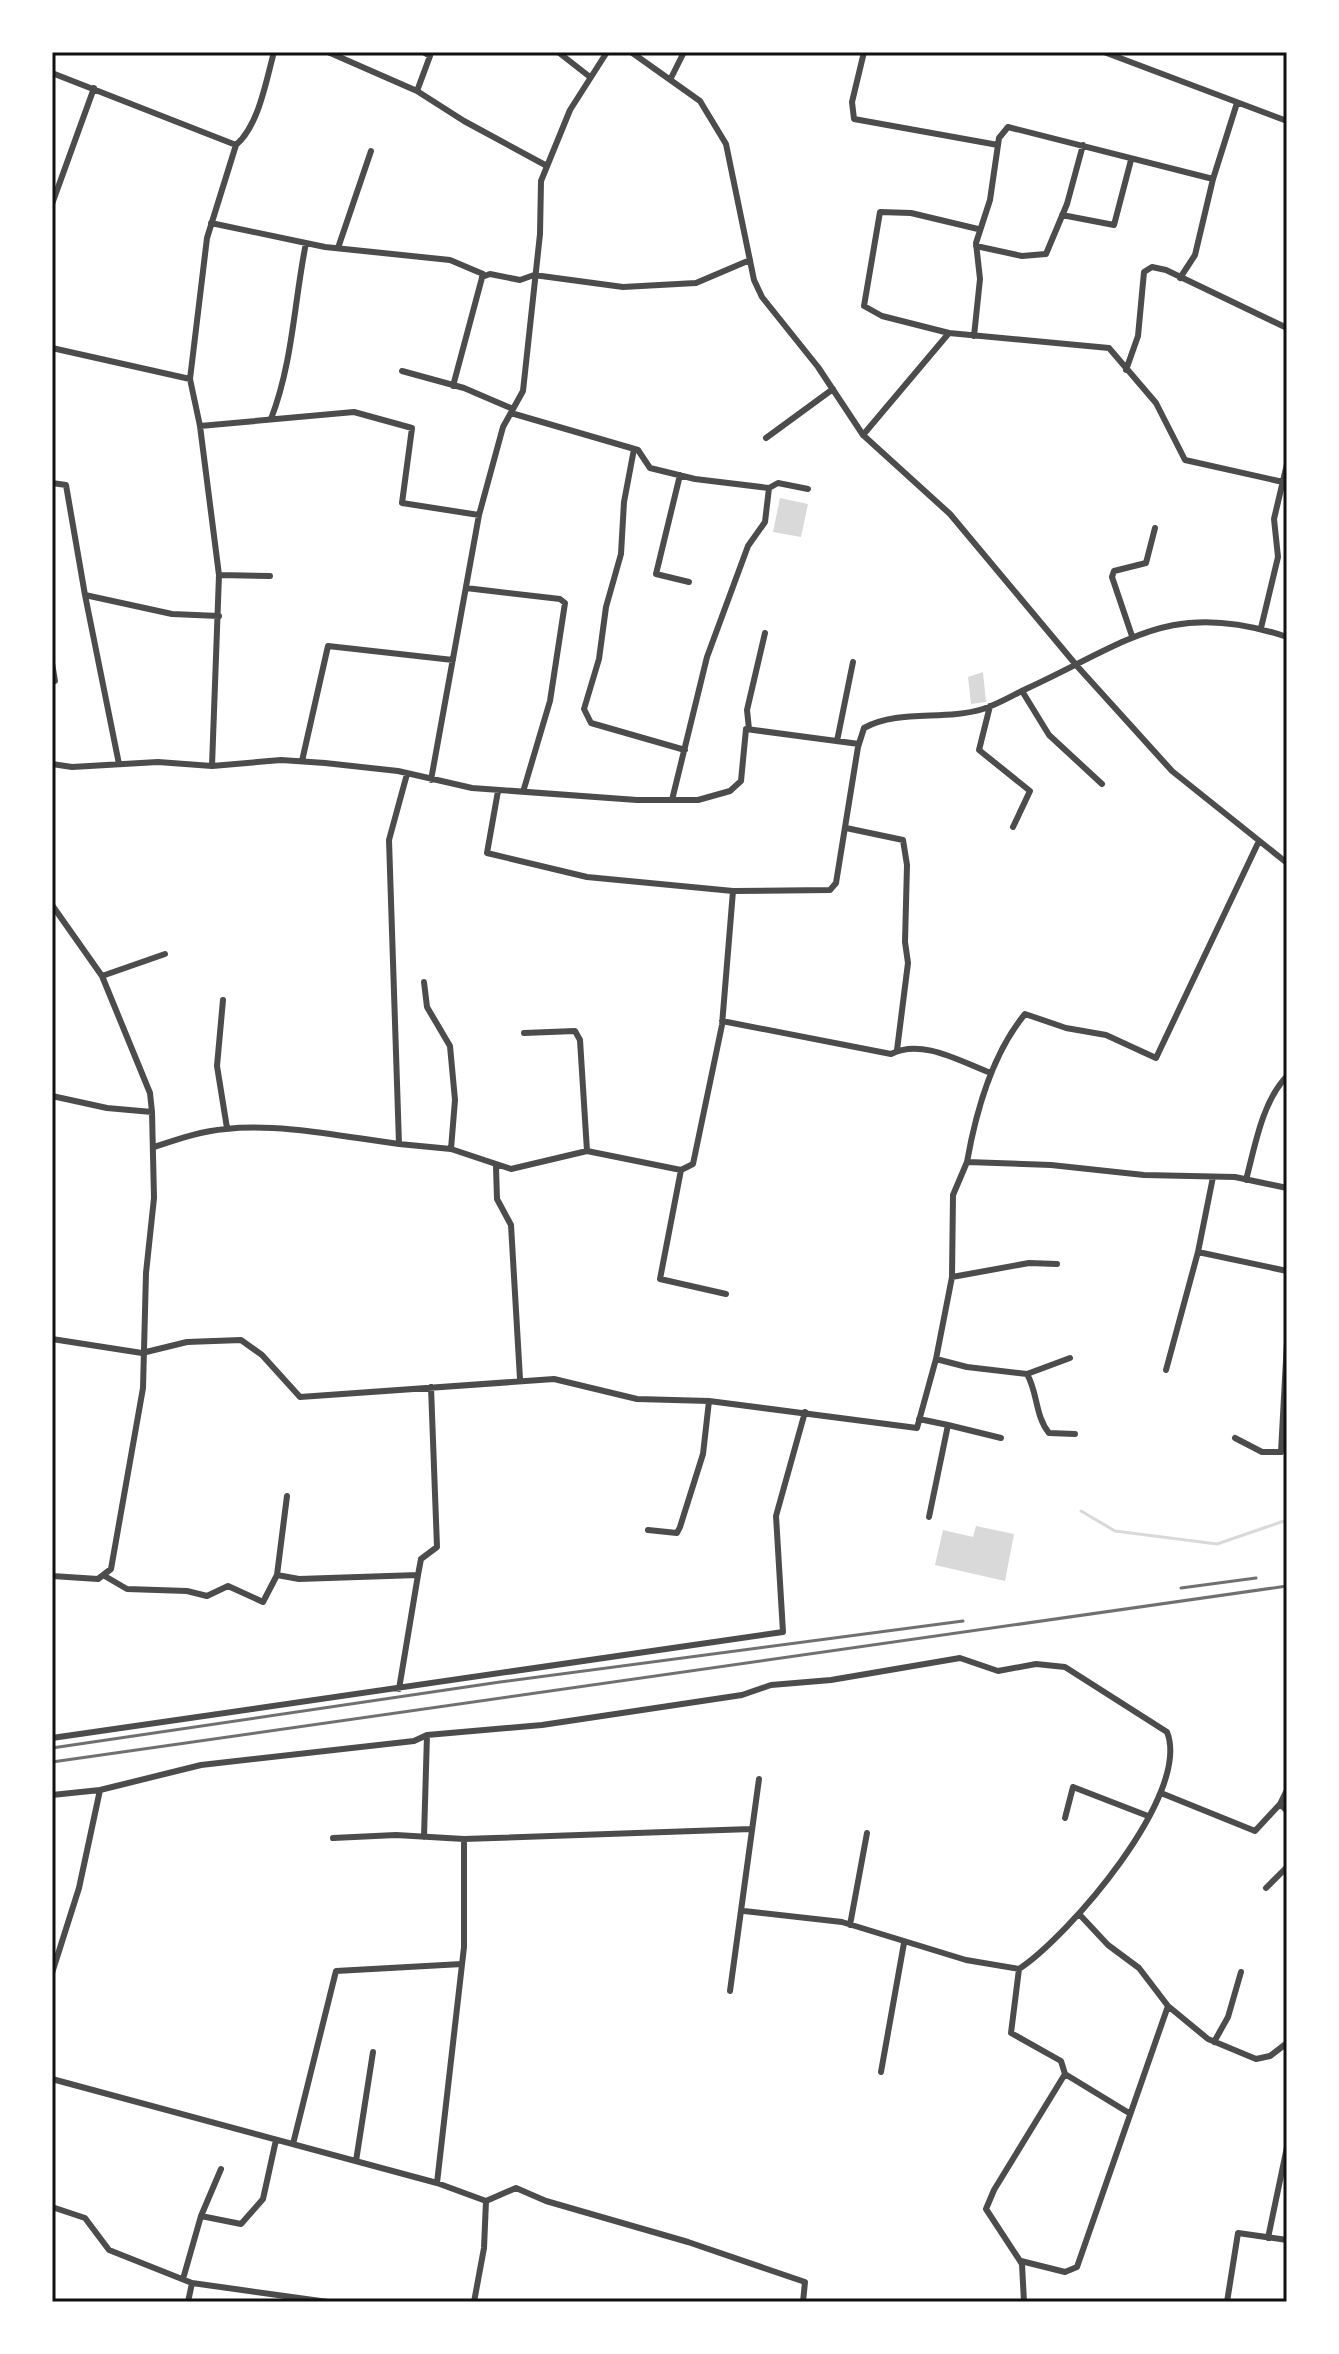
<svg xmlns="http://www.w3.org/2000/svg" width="1339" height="2354" font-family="'PT Sans Narrow',sans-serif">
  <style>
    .water { fill: #d9d9d9 }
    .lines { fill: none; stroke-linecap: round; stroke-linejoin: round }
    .stream { stroke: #d9d9d9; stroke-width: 3 }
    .minor { stroke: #4c4c4c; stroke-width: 6 }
    .rail { stroke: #707070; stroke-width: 3 }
    .neatline { fill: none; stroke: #111; stroke-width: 3 }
  </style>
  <rect width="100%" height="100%" fill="#fff"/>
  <path class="water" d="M 780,498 L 808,504 L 801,537 L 773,532 Z
    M 983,672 L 986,702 L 971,704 L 968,677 Z
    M 976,1526 L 1014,1534 L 1005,1581 L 935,1565 L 943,1530 L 973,1537 Z"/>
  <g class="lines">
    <path class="stream" d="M 1081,1511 L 1115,1531 L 1217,1544 L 1287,1520"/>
    <path class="minor" d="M 328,52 L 417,91 L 464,121 L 547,166
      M 558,52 L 590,77
      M 631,52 L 700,101 L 726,144 L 754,280 L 762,297 L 818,367 L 863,435 L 949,333 L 1109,348 L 1156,403 L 1185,460 L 1283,482
      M 864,52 L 852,102 L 854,119 L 998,145
      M 1104,52 L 1287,121
      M 52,73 L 236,145 L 207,238 L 190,379 L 200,426
      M 671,78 L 684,52
      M 417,91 L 430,56 L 423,52
      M 236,145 C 259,125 266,81 274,52
      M 52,204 L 94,88
      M 1062,215 L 1114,225 L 1131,160
      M 211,223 L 325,247 L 450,260 L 483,274 L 453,386
      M 976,246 L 1022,256 L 1046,254 L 1067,204 L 1083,145
      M 338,248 L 371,151
      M 482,277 L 490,274 L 520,280 L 534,275 L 623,287 L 696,283 L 750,260
      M 1180,278 L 1195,255 L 1213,179
      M 949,333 L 882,316 L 864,306 L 880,212 L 911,213 L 978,229
      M 974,336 L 980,279 L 976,243 L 990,200 L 999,138 L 1008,127 L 1213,179 L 1237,103
      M 52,348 L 190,379
      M 1126,370 L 1138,336 L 1144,272 L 1152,267 L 1166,270 L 1287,328
      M 402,371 L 464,388 L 513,409
      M 511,413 L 638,450 L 650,468 L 695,479 L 769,488 L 778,483 L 808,489
      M 271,419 C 293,362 294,302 306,243
      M 863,435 L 950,514 L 1077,666 L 1172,771 L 1287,863
      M 766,438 L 833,389
      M 634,449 L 624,502 L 621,554 L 606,607 L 599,659 L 584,709 L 591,723 L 685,750
      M 680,475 L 656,574 L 689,582
      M 52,483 L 66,485 L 85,595
      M 219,575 L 200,426 L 354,412 L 412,428 L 402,503 L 479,515
      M 466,588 L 560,599 L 565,603 L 550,701 L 523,792
      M 1261,628 L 1278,557 L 1274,519 L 1287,464
      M 1132,636 L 1112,577 L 1114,571 L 1146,563 L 1155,528
      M 52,663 L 55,681
      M 1022,691 L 1049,735 L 1102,784
      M 990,706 L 979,750 L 1030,791 L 1013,827
      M 749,729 L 747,710 L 765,633
      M 837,741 L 853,662
      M 302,761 L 328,646 L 453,660
      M 52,764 L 72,767 L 158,762 L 212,766 L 281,760 L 325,763 L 398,771 L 472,788 L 637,800 L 698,800 L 730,791 L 741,781 L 746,729 L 859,744
      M 119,764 L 85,595 L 172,614 L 219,616
      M 212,766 L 219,575 L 270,576
      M 431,780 L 479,515 L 503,427 L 523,391 L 540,234 L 541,181 L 570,110 L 607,52
      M 498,791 L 487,853 L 587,877 L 733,891 L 830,890 L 836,883 L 858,747 L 864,728 C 899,709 944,721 983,709 C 999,704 1013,695 1028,688 C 1128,642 1172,598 1287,637
      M 672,800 L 707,657 L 748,546 L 765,522 L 769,488
      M 846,828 L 903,840 L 907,865 L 905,942 L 908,963 L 897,1050
      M 52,905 L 102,976 L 150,1093 L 152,1112 L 154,1198 L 146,1273 L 143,1388 L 111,1569 L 98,1579 L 52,1576
      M 102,976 L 165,954
      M 424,982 L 427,1007 L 450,1046 L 455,1100 L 451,1149
      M 223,1000 L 217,1066 L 227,1128
      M 722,1021 L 891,1054 C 922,1038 961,1062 991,1073
      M 524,1033 L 575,1031 L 580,1040 L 587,1151
      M 52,1096 L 107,1108 L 152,1112
      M 399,1144 L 451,1149 L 511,1169 L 587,1151 L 681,1170
      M 154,1147 C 178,1139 201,1131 226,1129 C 279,1123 345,1137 399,1144 L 389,840 L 407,774
      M 967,1162 C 976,1111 992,1054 1025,1014 L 1066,1028 L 1106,1035 L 1156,1058 L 1259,841
      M 496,1167 L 497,1199 L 511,1225 L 520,1379
      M 1246,1180 C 1255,1146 1262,1102 1287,1076
      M 1198,1252 L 1287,1271
      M 952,1277 L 1029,1263 L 1057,1264
      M 726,1294 L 660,1279 L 681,1170 L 693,1164 L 722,1025 L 733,891
      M 52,1339 L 142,1353 L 187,1342 L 241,1340 L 262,1355 L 300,1397 L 554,1379 L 637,1399 L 709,1401 L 917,1428 L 936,1359 L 952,1277 L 953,1195 L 967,1162 L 1051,1165 L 1144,1175 L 1235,1177 L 1287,1188
      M 936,1359 L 967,1367 L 1027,1374 L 1070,1358
      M 1166,1370 L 1198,1252 L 1213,1177
      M 1027,1374 C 1038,1393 1035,1416 1049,1433 L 1075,1434
      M 919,1419 L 948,1425 L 929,1517
      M 948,1425 L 1001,1438
      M 1235,1438 L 1262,1452 L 1281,1452 L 1287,1342
      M 648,1530 L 677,1533 L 680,1527 L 703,1454 L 709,1401
      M 103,1575 L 127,1589 L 187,1591 L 207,1596 L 228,1586 L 263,1602 L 277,1575 L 287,1496
      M 277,1575 L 299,1579 L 418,1575 L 421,1559 L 437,1547 L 431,1387
      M 399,1689 L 418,1575
      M 52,1738 L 783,1632 L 776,1516 L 805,1412
      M 1287,1790 L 1280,1804 L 1287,1811
      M 1161,1793 L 1255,1831 L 1280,1804
      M 52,1795 L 100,1790 L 201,1765 L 414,1741 L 427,1735 L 542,1725 L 742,1695 L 771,1685 L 831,1680 L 960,1658 L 998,1671 L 1036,1664 L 1065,1667 L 1167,1732 C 1192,1794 1068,1937 1019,1969 L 966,1960 L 842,1922 L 744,1911
      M 1065,1818 L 1073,1787 L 1148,1816
      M 424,1837 L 427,1735
      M 333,1838 L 396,1835 L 464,1839 L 751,1829
      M 1266,1888 L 1287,1867
      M 1080,1915 L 1108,1945 L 1139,1968 L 1168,2006 L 1208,2039 L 1256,2059 L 1270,2056 L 1287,2043
      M 850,1925 L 867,1833
      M 1019,1969 L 1011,2033 L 1061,2061 L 1065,2074 L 994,2190 L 986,2209 L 1022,2264 L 1024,2302
      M 52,1973 L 79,1888 L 100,1790
      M 730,1991 L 759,1779
      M 1214,2042 L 1228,2017 L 1241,1972
      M 881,2072 L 904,1943
      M 1065,2074 L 1129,2113
      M 52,2079 L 437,2183 L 486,2201 L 516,2188 L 546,2201 L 688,2242 L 805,2282 L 803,2302
      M 293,2144 L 336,1971 L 462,1964
      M 356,2161 L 373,2052
      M 437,2183 L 464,1947 L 464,1839
      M 52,2207 L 85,2218 L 109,2250 L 192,2283 L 328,2302
      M 201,2216 L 221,2169
      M 1268,2238 L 1287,2147
      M 1021,2261 L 1065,2272 L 1077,2267 L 1168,2006
      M 183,2279 L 201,2216 L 241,2224 L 263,2199 L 276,2140
      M 188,2302 L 192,2283
      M 474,2302 L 484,2248 L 486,2201
      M 1227,2302 L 1238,2233 L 1287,2240"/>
    <path class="rail" d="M 1181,1588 L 1256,1578
      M 52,1748 L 500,1682 L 963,1621
      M 52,1762 L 1287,1586"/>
  </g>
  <rect width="1339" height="2354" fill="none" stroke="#ffffff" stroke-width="108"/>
  <rect x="54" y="54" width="1231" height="2246" class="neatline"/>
</svg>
